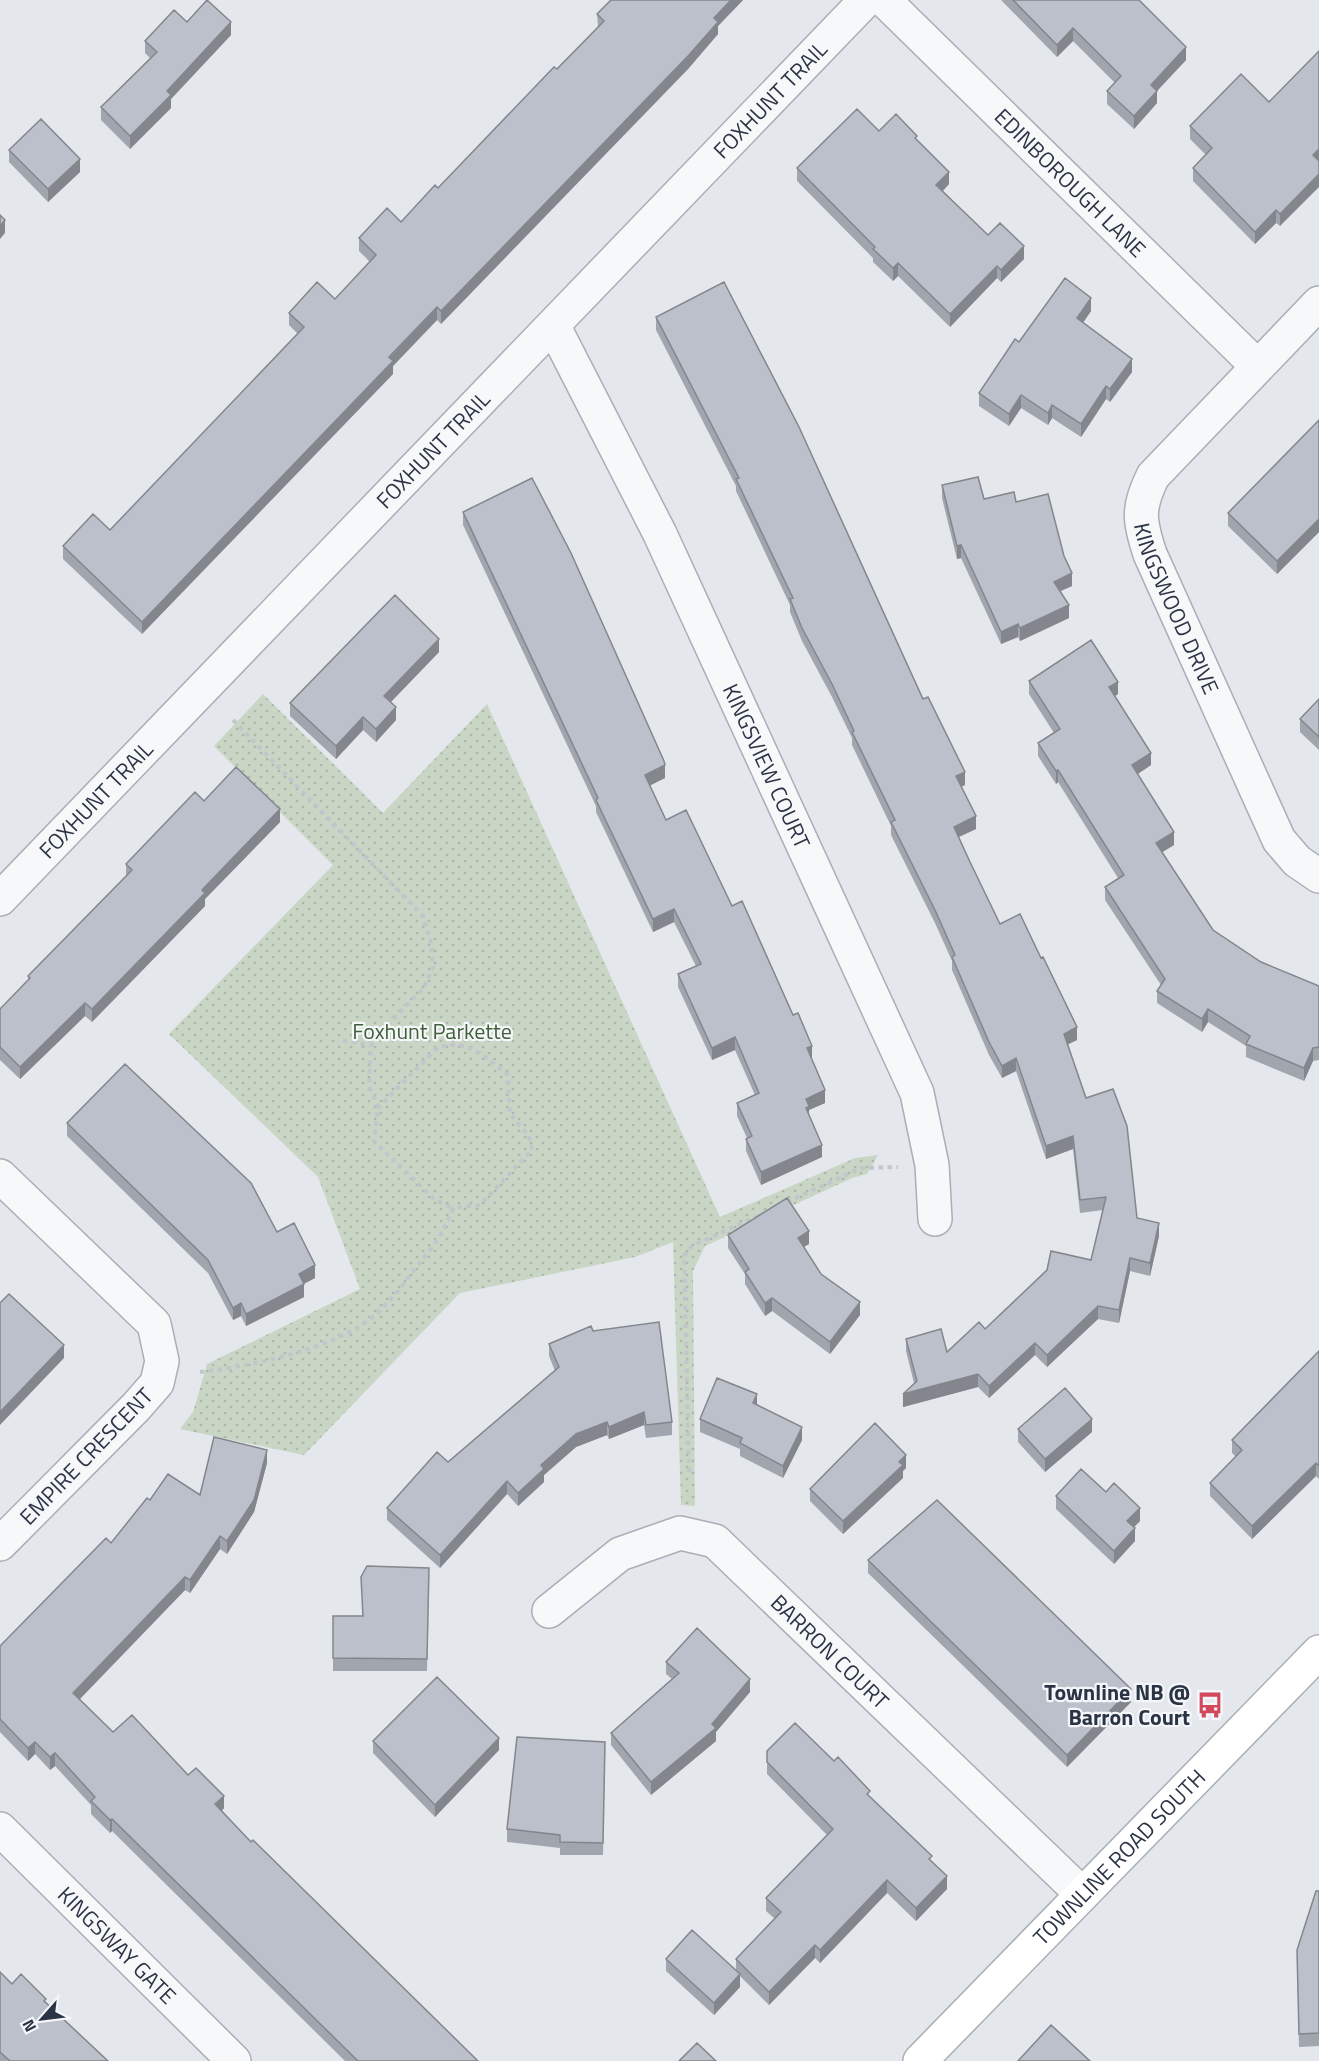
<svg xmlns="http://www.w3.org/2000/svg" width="1319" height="2061" font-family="'Titillium Web',sans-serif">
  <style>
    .park { fill: url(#park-dots) }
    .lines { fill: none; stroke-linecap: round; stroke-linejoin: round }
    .minor-casing { stroke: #a9aeb7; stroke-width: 36 }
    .secondary-casing { stroke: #a9aeb7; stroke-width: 36 }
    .path { stroke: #c2c5cb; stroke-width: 4; stroke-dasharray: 4.5 4.5; stroke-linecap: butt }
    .minor { stroke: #f7f8fa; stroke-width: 33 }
    .secondary { stroke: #fff; stroke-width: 33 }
    .wall { fill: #a1a5ae }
    .shaded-wall { fill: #83868d }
    .building { fill: #bbc0ca; stroke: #83868d; stroke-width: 1.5 }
    .labels { text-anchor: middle; stroke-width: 4.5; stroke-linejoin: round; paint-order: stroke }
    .street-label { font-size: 22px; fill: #2b3445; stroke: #f4f6f9 }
    .park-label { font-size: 22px; fill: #3f6138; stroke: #f4f6f9 }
    .poi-label { font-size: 22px; font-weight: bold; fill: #2b3445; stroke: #f4f6f9; text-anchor: end }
  </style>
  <defs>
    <pattern id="park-dots" width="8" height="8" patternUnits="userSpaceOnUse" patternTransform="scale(1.5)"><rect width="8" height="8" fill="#c9d6c5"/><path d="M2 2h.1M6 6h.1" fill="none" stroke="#adb8ab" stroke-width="1.8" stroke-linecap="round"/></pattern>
  </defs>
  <rect width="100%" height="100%" fill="#e4e7ec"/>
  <path class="park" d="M 263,694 L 383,813 L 487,704 L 720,1217 L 855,1158 L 878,1155 L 867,1174 L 852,1178 L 705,1246 L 693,1271 L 695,1506 L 681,1505 L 673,1242 L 635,1257 L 460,1293 L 304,1455 L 180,1429 L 193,1412 L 207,1364 L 360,1289 L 318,1177 L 169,1034 L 333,865 L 214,746 Z"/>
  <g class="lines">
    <g class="minor-casing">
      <g id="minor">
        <path id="s1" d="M 884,0 L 1257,366"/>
        <path id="s2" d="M 1319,303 L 1153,476 C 1137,508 1139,521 1150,554 L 1279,840 L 1297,861 L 1319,876"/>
        <path id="s3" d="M 554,327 L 660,534 L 917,1093 L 932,1165 L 935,1219"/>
        <path id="s4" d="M 0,899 L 866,0"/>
        <path d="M 0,1176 L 154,1324 L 162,1361 L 157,1383 L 136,1407 L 0,1544"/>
        <path id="s5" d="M 549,1611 L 620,1554 L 680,1533 L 715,1541 L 1082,1894"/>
        <path id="s6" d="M 0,1829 L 234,2061"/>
      </g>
    </g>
    <g class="secondary-casing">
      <g id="secondary">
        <path id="s7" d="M 920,2061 L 1319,1652"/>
      </g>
    </g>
    <path class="path" d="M 233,720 L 422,915 L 431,942 L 433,967 L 424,988 L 379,1033 L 371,1046 L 369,1085 L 378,1108 L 374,1141 L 435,1200 L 453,1208
      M 343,1040 L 371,1046
      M 787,1202 L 861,1168 L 898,1167
      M 200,1372 C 252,1366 336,1349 376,1314 C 391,1301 403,1285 415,1269 C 432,1249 444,1232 453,1208 L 480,1205 L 532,1150 L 529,1136 L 510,1114 L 508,1075 C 483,1056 471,1039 438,1047 L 378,1108
      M 689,1472 L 684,1256 L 692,1246 L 764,1213"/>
    <use href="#minor" class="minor"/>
    <use href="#secondary" class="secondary"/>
  </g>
  <path class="wall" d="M 611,0 L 743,0 L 718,26 L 718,34 L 688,69 L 441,324 L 437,320 L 393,366 L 393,374 L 142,634 L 63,559 L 63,546 L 110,530 L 298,334 L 289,325 L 289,313 L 335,299 L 370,262 L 359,251 L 359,238 L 401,222 L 438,188 L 598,27 L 597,14 Z
    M 1001,0 L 1139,0 L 1186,60 L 1157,91 L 1157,103 L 1134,129 L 1107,104 L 1107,91 L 1115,83 L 1073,41 L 1057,57 Z
    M 187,22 L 231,35 L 171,99 L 171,108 L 130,149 L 101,120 L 101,107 L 150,58 L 145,53 L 145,41 Z
    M 1319,51 L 1280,226 L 1276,223 L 1255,244 L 1193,181 L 1193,168 L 1206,155 L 1190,139 L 1190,126 L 1269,102 Z
    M 879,131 L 917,140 L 949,184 L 943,191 L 988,235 L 1024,259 L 1001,282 L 997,278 L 950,327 L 898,276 L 893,281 L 873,262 L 873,258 L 797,181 L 797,168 Z
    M 9,150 L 80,172 L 48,202 L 9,162 Z
    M 1091,311 L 1083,323 L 1132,372 L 1110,402 L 1106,399 L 1081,437 L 1052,418 L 1048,425 L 1021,408 L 1009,426 L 979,406 L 979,393 L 1019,342 Z
    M 656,317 L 923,699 L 965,785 L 961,787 L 976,829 L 959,837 L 970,862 L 1000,924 L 1077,1040 L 1067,1045 L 1086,1098 L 1137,1218 L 1159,1236 L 1150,1276 L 1130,1271 L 1119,1323 L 1098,1319 L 1047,1367 L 1035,1355 L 989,1398 L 978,1387 L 903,1407 L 914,1383 L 906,1351 L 906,1339 L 947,1352 L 985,1329 L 1091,1260 L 1103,1210 L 1080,1213 L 1073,1149 L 1046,1159 L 1016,1071 L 1002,1078 L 989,1055 L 952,970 L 952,961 L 935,923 L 891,835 L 891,826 L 852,745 L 852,738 L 832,697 L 802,641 L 790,612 L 790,605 L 736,491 L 736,486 L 656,330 Z
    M 1319,420 L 1319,532 L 1277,574 L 1228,526 L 1228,513 Z
    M 942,485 L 984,499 L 1016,502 L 1072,586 L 1060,591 L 1069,618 L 1020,641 L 1018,637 L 1001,644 L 961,558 L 957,559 L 942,498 Z
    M 463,512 L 665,778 L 650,785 L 666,820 L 732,906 L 811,1059 L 825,1103 L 809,1110 L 809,1116 L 822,1157 L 761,1185 L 746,1151 L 746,1139 L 747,1138 L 737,1116 L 737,1103 L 755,1095 L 735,1050 L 712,1060 L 678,987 L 678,974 L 696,966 L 674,922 L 653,932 L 596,812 L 596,806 L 463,525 Z
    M 439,652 L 391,702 L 396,720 L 376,742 L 363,730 L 336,759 L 290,716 L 290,703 Z
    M 1029,681 L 1118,694 L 1115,696 L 1151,765 L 1137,774 L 1174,845 L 1162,852 L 1213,930 L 1261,962 L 1319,986 L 1319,1060 L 1313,1061 L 1304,1081 L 1246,1057 L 1246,1046 L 1208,1022 L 1202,1032 L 1157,1003 L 1157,991 L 1161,985 L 1105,900 L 1105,887 L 1118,878 L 1058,782 L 1056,784 L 1038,756 L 1038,743 L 1054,733 L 1029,694 Z
    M 1319,699 L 1319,750 L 1300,732 L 1300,719 Z
    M 204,801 L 280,822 L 205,899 L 205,906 L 92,1022 L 85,1016 L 20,1079 L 0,1060 L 0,1009 L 28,981 L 28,976 L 126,877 L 126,864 Z
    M 67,1123 L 277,1232 L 315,1278 L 304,1284 L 304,1297 L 246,1326 L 241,1316 L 233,1320 L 208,1273 L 67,1136 Z
    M 728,1235 L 809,1244 L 804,1247 L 821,1274 L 860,1315 L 830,1354 L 772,1311 L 765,1316 L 745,1284 L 745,1274 L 728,1248 Z
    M 593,1331 L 672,1422 L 672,1435 L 646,1438 L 644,1425 L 609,1439 L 607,1435 L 576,1447 L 544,1475 L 544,1482 L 518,1506 L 507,1494 L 440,1568 L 387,1520 L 387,1508 L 448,1462 L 555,1371 L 549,1356 L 549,1344 Z
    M 1319,1351 L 1319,1479 L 1316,1476 L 1252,1539 L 1210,1496 L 1210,1483 L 1236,1457 L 1232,1453 L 1232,1440 Z
    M 757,1404 L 802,1440 L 783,1478 L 740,1456 L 740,1449 L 700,1432 L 700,1419 Z
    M 1018,1429 L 1092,1432 L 1045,1472 L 1018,1442 Z
    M 267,1463 L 254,1512 L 227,1554 L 220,1549 L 190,1593 L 185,1590 L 80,1699 L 113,1732 L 188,1775 L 224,1808 L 222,1811 L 251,1842 L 478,2061 L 345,2061 L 112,1831 L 110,1833 L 91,1814 L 91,1805 L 55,1766 L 50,1770 L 35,1754 L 28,1761 L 0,1732 L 0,1646 L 111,1543 L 150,1500 L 200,1495 Z
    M 906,1468 L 903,1471 L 903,1478 L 843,1534 L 810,1501 L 810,1489 Z
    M 1106,1492 L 1140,1521 L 1134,1527 L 1135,1541 L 1114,1564 L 1056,1509 L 1056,1496 Z
    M 868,1560 L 1131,1702 L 1067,1767 L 868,1573 Z
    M 429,1568 L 427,1671 L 333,1671 L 333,1616 L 363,1616 L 361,1577 Z
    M 666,1662 L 750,1692 L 716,1732 L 716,1741 L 651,1795 L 611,1745 L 611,1733 L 672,1679 L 666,1674 Z
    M 373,1741 L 499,1750 L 435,1817 L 373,1753 Z
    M 605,1742 L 603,1855 L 560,1855 L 560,1848 L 507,1842 L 507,1829 Z
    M 767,1751 L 870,1797 L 932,1862 L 947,1889 L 916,1921 L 887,1893 L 820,1963 L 815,1958 L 769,2005 L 740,1976 L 740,1987 L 714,2015 L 666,1971 L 666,1959 L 736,1970 L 736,1959 L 775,1919 L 766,1911 L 766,1898 L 827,1835 L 767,1774 Z
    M 1319,1891 L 1319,2046 L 1299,2047 L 1297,1950 Z
    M 0,1972 L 12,1984 L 46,2002 L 108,2061 L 0,2061 Z"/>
  <path class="shaded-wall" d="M 731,0 L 743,0 L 718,26 L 718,34 L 688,69 L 441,324 L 441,311 Z
    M 231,22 L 231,35 L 171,99 L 171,108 L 130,149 L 130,136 L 167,91 Z
    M 1073,28 L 1073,41 L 1057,57 L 1057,45 Z
    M 1186,47 L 1186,60 L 1157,91 L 1157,103 L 1134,129 L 1134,116 L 1151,85 Z
    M 1319,149 L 1319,161 L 1313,155 Z
    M 80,159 L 80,172 L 48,202 L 48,189 Z
    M 949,172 L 949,184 L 936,198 L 936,185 Z
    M 1319,174 L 1319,187 L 1280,226 L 1280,214 Z
    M 1276,210 L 1276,223 L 1255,244 L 1255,232 Z
    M 5,220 L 5,233 L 0,239 L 0,226 Z
    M 1024,246 L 1024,259 L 1001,282 L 1001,270 Z
    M 898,263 L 898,276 L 893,281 L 893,268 Z
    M 997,266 L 997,278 L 950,327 L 950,314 Z
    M 1091,298 L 1091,311 L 1077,331 L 1077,318 Z
    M 437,307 L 437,320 L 393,366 L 393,374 L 142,634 L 142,622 Z
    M 1132,359 L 1132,372 L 1110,402 L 1110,389 Z
    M 1106,386 L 1106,399 L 1081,437 L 1081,424 Z
    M 1021,395 L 1021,408 L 1009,426 L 1009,414 Z
    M 1052,405 L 1052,418 L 1048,425 L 1048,413 Z
    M 1319,519 L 1319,532 L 1277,574 L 1277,561 Z
    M 961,545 L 961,558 L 957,559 L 957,546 Z
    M 1072,573 L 1072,586 L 1054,594 L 1054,582 Z
    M 1069,605 L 1069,618 L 1020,641 L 1020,628 Z
    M 1018,624 L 1018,637 L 1001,644 L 1001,632 Z
    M 439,639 L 439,652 L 384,709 L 384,696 Z
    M 1118,682 L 1118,694 L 1109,700 L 1109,687 Z
    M 396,707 L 396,720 L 376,742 L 376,729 Z
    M 363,717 L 363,730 L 336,759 L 336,746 Z
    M 1151,753 L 1151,765 L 1132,778 L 1132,765 Z
    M 665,765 L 665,778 L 645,788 L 645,775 Z
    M 1058,770 L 1058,782 L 1056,784 L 1056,771 Z
    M 965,772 L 965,785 L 956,789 L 956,776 Z
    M 280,809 L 280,822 L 205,899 L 205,906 L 92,1022 L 92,1009 L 202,890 Z
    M 976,816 L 976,829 L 954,839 L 954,827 Z
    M 1174,832 L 1174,845 L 1156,856 L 1156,843 Z
    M 674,909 L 674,922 L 653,932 L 653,919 Z
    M 85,1003 L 85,1016 L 20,1079 L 20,1067 Z
    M 1208,1009 L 1208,1022 L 1202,1032 L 1202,1019 Z
    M 1077,1027 L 1077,1040 L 1064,1046 L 1064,1034 Z
    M 735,1037 L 735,1050 L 712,1060 L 712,1048 Z
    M 812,1046 L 812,1059 L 807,1048 Z
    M 1313,1048 L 1313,1061 L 1304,1081 L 1304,1068 Z
    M 1016,1058 L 1016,1071 L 1002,1078 L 1002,1066 Z
    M 825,1090 L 825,1103 L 809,1110 L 809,1119 L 806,1121 L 806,1099 Z
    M 1073,1136 L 1073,1149 L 1046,1159 L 1046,1146 Z
    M 822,1145 L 822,1157 L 761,1185 L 761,1172 Z
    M 1159,1223 L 1159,1236 L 1150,1276 L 1150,1263 Z
    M 809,1231 L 809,1244 L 798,1250 L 798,1238 Z
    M 1130,1258 L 1130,1271 L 1119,1323 L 1119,1310 Z
    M 315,1265 L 315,1278 L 299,1286 L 299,1274 Z
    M 304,1284 L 304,1297 L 246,1326 L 246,1314 Z
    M 772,1298 L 772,1311 L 765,1316 L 765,1303 Z
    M 860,1302 L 860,1315 L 830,1354 L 830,1342 Z
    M 241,1303 L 241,1316 L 233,1320 L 233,1308 Z
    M 1098,1306 L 1098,1319 L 1047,1367 L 1047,1355 Z
    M 1035,1343 L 1035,1355 L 989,1398 L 989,1386 Z
    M 64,1345 L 64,1358 L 0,1425 L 0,1412 Z
    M 978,1374 L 978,1387 L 903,1407 L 903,1394 Z
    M 757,1394 L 757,1407 L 753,1403 Z
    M 644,1412 L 644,1425 L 609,1439 L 609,1427 Z
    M 1092,1419 L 1092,1432 L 1045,1472 L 1045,1459 Z
    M 607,1422 L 607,1435 L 576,1447 L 544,1475 L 544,1482 L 518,1506 L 518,1493 L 541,1465 L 576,1434 Z
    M 802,1427 L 802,1440 L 783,1478 L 783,1466 Z
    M 267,1450 L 267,1463 L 254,1512 L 227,1554 L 227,1541 Z
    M 906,1455 L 906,1468 L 903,1471 L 903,1478 L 843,1534 L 843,1521 Z
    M 1316,1463 L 1316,1476 L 1252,1539 L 1252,1526 Z
    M 507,1481 L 507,1494 L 440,1568 L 440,1555 Z
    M 1140,1508 L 1140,1521 L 1127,1534 L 1127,1521 Z
    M 1135,1528 L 1135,1541 L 1114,1564 L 1114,1551 Z
    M 220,1536 L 220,1549 L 190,1593 L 190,1580 Z
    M 185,1577 L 185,1590 L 73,1706 L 73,1693 Z
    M 750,1679 L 750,1692 L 716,1732 L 716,1741 L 651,1795 L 651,1782 L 712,1724 Z
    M 1131,1689 L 1131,1702 L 1067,1767 L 1067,1755 Z
    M 499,1738 L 499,1750 L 435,1817 L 435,1805 Z
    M 35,1742 L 35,1754 L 28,1761 L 28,1748 Z
    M 55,1753 L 55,1766 L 50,1770 L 50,1757 Z
    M 224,1796 L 224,1808 L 215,1817 L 215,1804 Z
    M 112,1819 L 112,1831 L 110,1833 L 110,1820 Z
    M 947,1876 L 947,1889 L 916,1921 L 916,1908 Z
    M 887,1880 L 887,1893 L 820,1963 L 820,1950 Z
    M 815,1945 L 815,1958 L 769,2005 L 769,1992 Z
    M 740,1974 L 740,1987 L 714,2015 L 714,2003 Z"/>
  <path class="building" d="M 207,0 L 231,22 L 167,91 L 171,95 L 130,136 L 101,107 L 157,52 L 145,41 L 174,10 L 187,22 Z
    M 611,0 L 731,0 L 714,18 L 718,22 L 688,56 L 441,311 L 437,307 L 389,357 L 393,361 L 142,622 L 63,546 L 93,514 L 110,530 L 304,327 L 289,313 L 317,282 L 335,299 L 376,255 L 359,238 L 387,208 L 401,222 L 435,185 L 438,188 L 554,67 L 557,69 L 604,21 L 597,14 Z
    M 1013,0 L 1139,0 L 1186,47 L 1151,85 L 1157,91 L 1134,116 L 1107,91 L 1121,76 L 1073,28 L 1057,45 Z
    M 1319,51 L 1319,149 L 1313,155 L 1319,161 L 1319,174 L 1280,214 L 1276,210 L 1255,232 L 1193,168 L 1212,148 L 1190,126 L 1241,74 L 1269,102 Z
    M 857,109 L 879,131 L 896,114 L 917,136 L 915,138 L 949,172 L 936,185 L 988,235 L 1000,223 L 1024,246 L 1001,270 L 997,266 L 950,314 L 898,263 L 893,268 L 873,249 L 875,247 L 797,168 Z
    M 41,119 L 80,159 L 48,189 L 9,150 Z
    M 0,215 L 5,220 L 0,226 Z
    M 1065,278 L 1091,298 L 1077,318 L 1132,359 L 1110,389 L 1106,386 L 1081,424 L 1052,405 L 1048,413 L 1021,395 L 1009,414 L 979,393 L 1015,339 L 1019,342 Z
    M 724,282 L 799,427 L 923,699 L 928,697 L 965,772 L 956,776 L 976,816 L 954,827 L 970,862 L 1000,924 L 1020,914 L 1041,958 L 1043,957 L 1077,1027 L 1064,1034 L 1086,1098 L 1113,1089 L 1127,1126 L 1137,1218 L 1159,1223 L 1150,1263 L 1130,1258 L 1119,1310 L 1098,1306 L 1047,1355 L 1035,1343 L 989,1386 L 978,1374 L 903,1394 L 917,1381 L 906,1339 L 941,1329 L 947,1352 L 979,1322 L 985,1329 L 1047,1270 L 1051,1251 L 1091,1260 L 1106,1197 L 1080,1200 L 1073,1136 L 1046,1146 L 1016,1058 L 1002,1066 L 989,1042 L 952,957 L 955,955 L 935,910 L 891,822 L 895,820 L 852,732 L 854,731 L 832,684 L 802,628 L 790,599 L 793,598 L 736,479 L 739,478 L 656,317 Z
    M 1319,420 L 1319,519 L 1277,561 L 1228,513 Z
    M 978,477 L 984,499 L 1014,492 L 1016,502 L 1048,494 L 1064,556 L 1072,573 L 1054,582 L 1069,605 L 1020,628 L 1018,624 L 1001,632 L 961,545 L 957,546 L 942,485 Z
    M 532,478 L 571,553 L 664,761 L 665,765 L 645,775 L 666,820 L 686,810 L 732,906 L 742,901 L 793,1015 L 798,1013 L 812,1046 L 807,1048 L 825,1090 L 806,1099 L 809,1106 L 806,1108 L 822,1145 L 761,1172 L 746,1139 L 752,1136 L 737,1103 L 759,1093 L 735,1037 L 712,1048 L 678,974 L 701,964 L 674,909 L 653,919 L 596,800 L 598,798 L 463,512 Z
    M 395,595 L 439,639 L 384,696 L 396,707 L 376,729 L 363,717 L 336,746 L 290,703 Z
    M 1091,640 L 1118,682 L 1109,687 L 1151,753 L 1132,765 L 1174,832 L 1156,843 L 1213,930 L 1261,962 L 1319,986 L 1319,1047 L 1313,1048 L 1304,1068 L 1246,1044 L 1250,1036 L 1208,1009 L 1202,1019 L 1157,991 L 1165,979 L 1105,887 L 1124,875 L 1058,770 L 1056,771 L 1038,743 L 1060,729 L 1029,681 Z
    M 1319,699 L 1319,737 L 1300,719 Z
    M 236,767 L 280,809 L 202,890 L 205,893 L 92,1009 L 85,1003 L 20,1067 L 0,1047 L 0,1009 L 30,978 L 28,976 L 132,870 L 126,864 L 195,792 L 204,801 Z
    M 125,1064 L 251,1183 L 277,1232 L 294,1223 L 315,1265 L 299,1274 L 304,1284 L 246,1314 L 241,1303 L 233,1308 L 208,1260 L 67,1123 Z
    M 787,1198 L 809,1231 L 798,1238 L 821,1274 L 860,1302 L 830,1342 L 772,1298 L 765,1303 L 745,1272 L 749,1269 L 728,1235 Z
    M 9,1294 L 64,1345 L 0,1412 L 0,1303 Z
    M 659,1322 L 672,1422 L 646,1425 L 644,1412 L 609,1427 L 607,1422 L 576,1434 L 541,1465 L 544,1469 L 518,1493 L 507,1481 L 440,1555 L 387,1508 L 437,1452 L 448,1462 L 559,1367 L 549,1344 L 591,1326 L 593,1331 Z
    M 1319,1351 L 1319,1466 L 1316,1463 L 1252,1526 L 1210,1483 L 1242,1450 L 1232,1440 Z
    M 717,1378 L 757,1394 L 753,1403 L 802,1427 L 783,1466 L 740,1443 L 742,1438 L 700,1419 Z
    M 1065,1388 L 1092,1419 L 1045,1459 L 1018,1429 Z
    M 875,1423 L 906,1455 L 899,1462 L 903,1465 L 843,1521 L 810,1489 Z
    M 214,1437 L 267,1450 L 254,1500 L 227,1541 L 220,1536 L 190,1580 L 185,1577 L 73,1693 L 113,1732 L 132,1715 L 188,1775 L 196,1768 L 224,1796 L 215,1804 L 251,1842 L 253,1840 L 478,2061 L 358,2061 L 112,1819 L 110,1820 L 91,1801 L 95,1797 L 55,1753 L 50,1757 L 35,1742 L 28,1748 L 0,1719 L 0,1646 L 106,1538 L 111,1543 L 147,1498 L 150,1500 L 168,1474 L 200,1495 Z
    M 1081,1469 L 1106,1492 L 1114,1483 L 1140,1508 L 1127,1521 L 1135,1528 L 1114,1551 L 1056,1496 Z
    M 937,1500 L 1131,1689 L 1067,1755 L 868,1560 Z
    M 367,1566 L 429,1568 L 427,1659 L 333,1658 L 333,1616 L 363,1616 L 361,1577 Z
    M 697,1628 L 750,1679 L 712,1724 L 716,1728 L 651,1782 L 611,1733 L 679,1673 L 666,1662 Z
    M 437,1677 L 499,1738 L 435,1805 L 373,1741 Z
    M 795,1723 L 834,1761 L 838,1757 L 870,1791 L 867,1794 L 932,1856 L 929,1859 L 947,1876 L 916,1908 L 887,1880 L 820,1950 L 815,1945 L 769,1992 L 736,1959 L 781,1912 L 766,1898 L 833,1829 L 767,1762 L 767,1751 Z
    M 517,1737 L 605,1742 L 603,1843 L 560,1842 L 560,1835 L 507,1829 Z
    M 1316,1891 L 1319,1891 L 1319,2033 L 1299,2034 L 1297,1950 Z
    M 692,1930 L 740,1974 L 714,2003 L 666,1959 Z
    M 0,1972 L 12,1984 L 21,1974 L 46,1999 L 44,2001 L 108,2061 L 10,2061 L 0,2052 Z
    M 1051,2025 L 1090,2061 L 1018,2061 Z
    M 697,2043 L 716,2061 L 679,2061 Z"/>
  <defs>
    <g id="bus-bare" transform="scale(2.07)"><path d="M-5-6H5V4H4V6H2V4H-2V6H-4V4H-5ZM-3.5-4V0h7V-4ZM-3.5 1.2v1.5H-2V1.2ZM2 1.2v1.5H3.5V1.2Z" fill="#d1495b" stroke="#f4f6f9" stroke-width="2.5" paint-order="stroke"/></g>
  </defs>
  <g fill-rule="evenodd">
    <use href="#bus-bare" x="1210" y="1705"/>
  </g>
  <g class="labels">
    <g class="street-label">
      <text dy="8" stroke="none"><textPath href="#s4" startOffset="1110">FOXHUNT TRAIL</textPath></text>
      <text dy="8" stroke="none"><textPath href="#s1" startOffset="261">EDINBOROUGH LANE</textPath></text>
      <text dy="8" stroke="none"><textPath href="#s4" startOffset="624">FOXHUNT TRAIL</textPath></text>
      <text dy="8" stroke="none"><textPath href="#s2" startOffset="381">KINGSWOOD DRIVE</textPath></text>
      <text dy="8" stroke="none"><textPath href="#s3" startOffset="488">KINGSVIEW COURT</textPath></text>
      <text dy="8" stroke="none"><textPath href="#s4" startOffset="138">FOXHUNT TRAIL</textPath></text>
      <text transform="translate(86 1456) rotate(-46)" y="8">EMPIRE CRESCENT</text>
      <text dy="8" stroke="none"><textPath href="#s5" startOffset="350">BARRON COURT</textPath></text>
      <text dy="8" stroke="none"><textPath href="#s7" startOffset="285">TOWNLINE ROAD SOUTH</textPath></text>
      <text dy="8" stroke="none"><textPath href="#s6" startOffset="165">KINGSWAY GATE</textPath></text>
    </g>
    <g class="park-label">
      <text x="432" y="1039">Foxhunt Parkette</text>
    </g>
    <g class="poi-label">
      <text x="1190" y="1700">Townline NB @<tspan x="1190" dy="25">Barron Court</tspan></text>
    </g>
  </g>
  <g transform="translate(42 2019) rotate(242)" stroke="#f4f6f9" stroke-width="4.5" paint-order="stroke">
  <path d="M0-4.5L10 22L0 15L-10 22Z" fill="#2b3445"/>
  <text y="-9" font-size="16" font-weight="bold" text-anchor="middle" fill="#2b3445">N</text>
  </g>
</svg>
